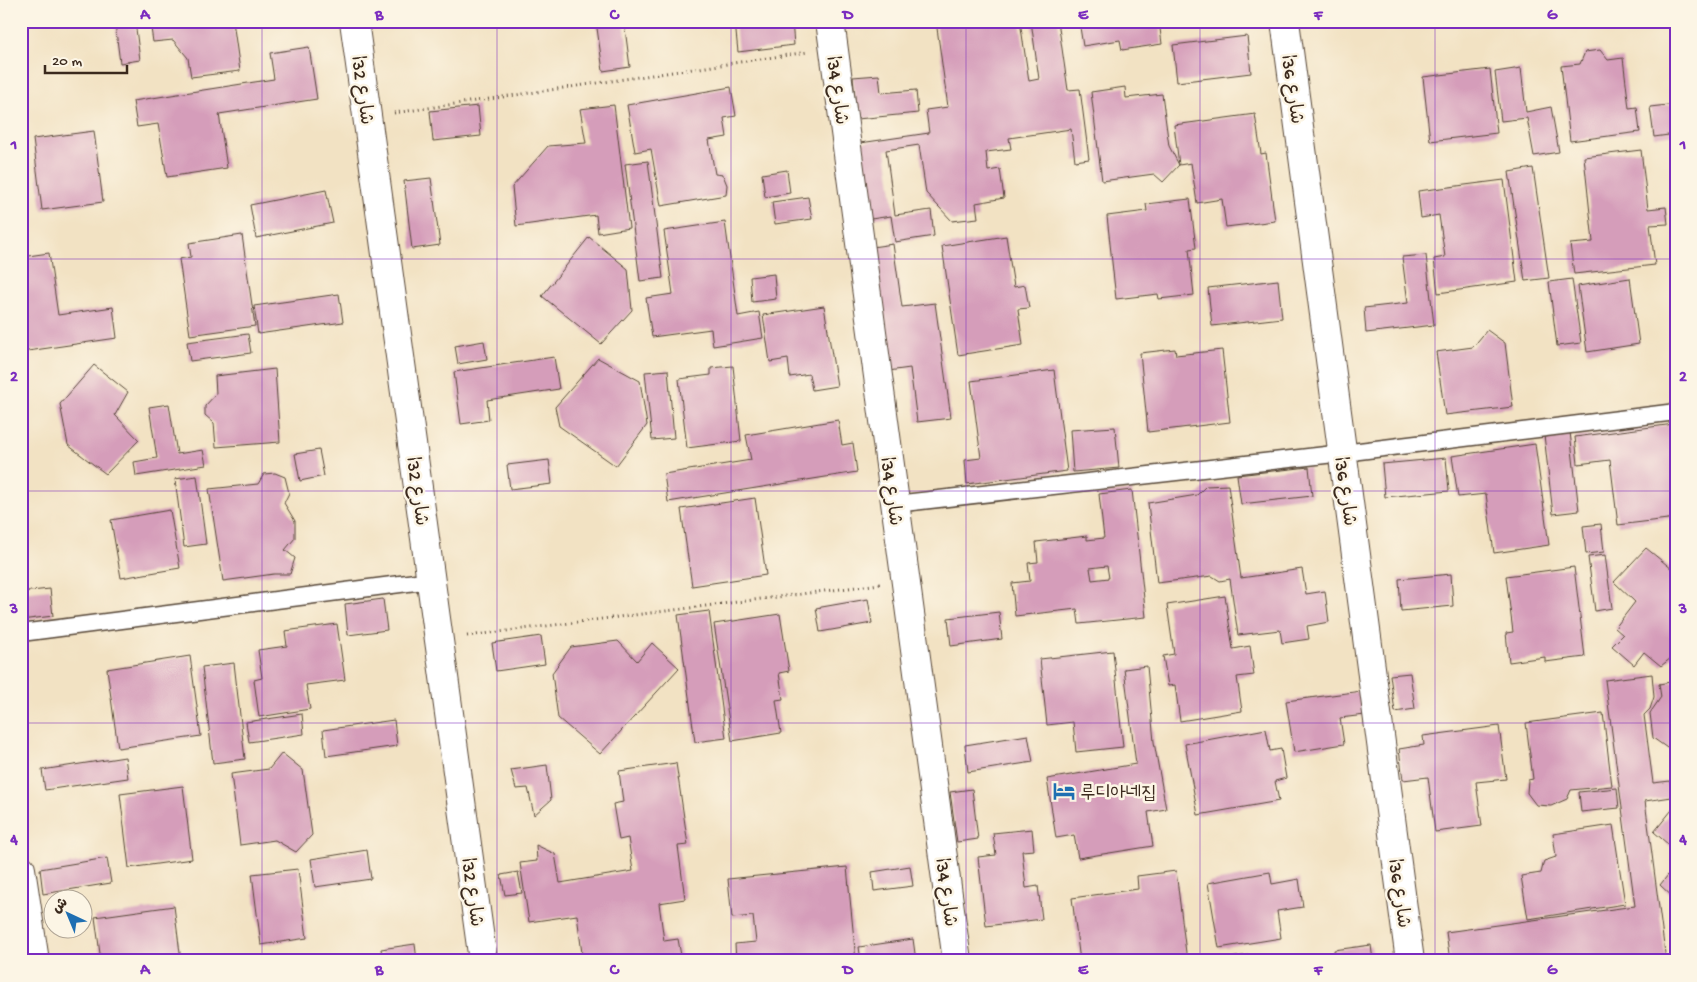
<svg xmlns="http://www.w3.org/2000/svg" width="1697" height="982" font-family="'Gochi Hand','Playpen Sans Arabic','Poor Story',sans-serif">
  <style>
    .building { fill: #d59dba; fill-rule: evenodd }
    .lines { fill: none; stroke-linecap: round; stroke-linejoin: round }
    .lane-casing { stroke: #564637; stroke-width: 19 }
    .street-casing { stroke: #564637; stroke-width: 30 }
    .path { stroke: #564637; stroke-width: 3; stroke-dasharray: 1 4; stroke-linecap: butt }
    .lane { stroke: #fff; stroke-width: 16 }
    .street { stroke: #fff; stroke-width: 28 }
    .grid { fill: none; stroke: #7b2cbf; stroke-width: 1; stroke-opacity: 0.55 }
    .labels { text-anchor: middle; stroke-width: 5; stroke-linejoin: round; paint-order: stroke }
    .street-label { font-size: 19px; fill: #3b2a1e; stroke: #fcf5e5 }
    .poi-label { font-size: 19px; fill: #3b2a1e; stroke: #fcf5e5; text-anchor: start }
    .neatline { fill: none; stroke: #7b2cbf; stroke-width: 2 }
    .grid-label { font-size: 16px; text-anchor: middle; font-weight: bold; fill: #7b2cbf }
  </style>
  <rect width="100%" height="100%" fill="#fcf5e5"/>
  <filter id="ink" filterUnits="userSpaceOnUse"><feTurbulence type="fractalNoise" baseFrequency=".02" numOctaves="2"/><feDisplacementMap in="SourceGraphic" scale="10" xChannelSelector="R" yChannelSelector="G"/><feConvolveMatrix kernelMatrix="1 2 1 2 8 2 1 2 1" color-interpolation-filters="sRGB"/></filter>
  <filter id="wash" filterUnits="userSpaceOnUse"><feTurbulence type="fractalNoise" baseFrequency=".0096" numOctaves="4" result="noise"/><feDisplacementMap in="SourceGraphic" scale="20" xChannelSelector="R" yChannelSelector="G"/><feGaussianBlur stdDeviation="1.12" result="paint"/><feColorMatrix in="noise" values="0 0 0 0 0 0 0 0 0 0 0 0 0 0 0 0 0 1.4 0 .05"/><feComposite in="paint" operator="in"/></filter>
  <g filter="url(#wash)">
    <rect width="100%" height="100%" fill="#f2e2c3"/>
    <g id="blocks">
      <path class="building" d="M 124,21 L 135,21 L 140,60 L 120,63 L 115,23 Z
        M 150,21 L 209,21 L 211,23 L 217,21 L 233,21 L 240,71 L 191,77 L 188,58 L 173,40 L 153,42 Z
        M 596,21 L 624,21 L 630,67 L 603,71 Z
        M 638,21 L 670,21 L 670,22 L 639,27 Z
        M 746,21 L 792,21 L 794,45 L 738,52 L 735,22 Z
        M 936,21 L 1020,21 L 1029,81 L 1039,79 L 1031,21 L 1058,21 L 1068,90 L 1080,89 L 1089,159 L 1075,161 L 1071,129 L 1009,138 L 1011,149 L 986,152 L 988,171 L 1000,169 L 1004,198 L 976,203 L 978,218 L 952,221 L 926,193 L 919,145 L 886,150 L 895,215 L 931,210 L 934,236 L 895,242 L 891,216 L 871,219 L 860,143 L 929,133 L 926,110 L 948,107 Z
        M 1079,21 L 1159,21 L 1162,44 L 1122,50 L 1120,40 L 1083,46 Z
        M 1247,36 L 1251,73 L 1177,82 L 1173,45 Z
        M 309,47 L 317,99 L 219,114 L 227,168 L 167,177 L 158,124 L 137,127 L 133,101 L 274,79 L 270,53 Z
        M 1600,50 L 1608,60 L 1623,58 L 1629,108 L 1637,107 L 1640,132 L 1570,141 L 1561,66 L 1580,64 L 1585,52 Z
        M 1521,68 L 1526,112 L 1551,107 L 1559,152 L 1534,156 L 1527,118 L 1501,121 L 1495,72 Z
        M 1490,69 L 1497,133 L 1430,141 L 1423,77 Z
        M 879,75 L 881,93 L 916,90 L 918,113 L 857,119 L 853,77 Z
        M 731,87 L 736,116 L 724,118 L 727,137 L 709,140 L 715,174 L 723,175 L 727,185 L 726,195 L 661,206 L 651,149 L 635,152 L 627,105 Z
        M 1125,87 L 1126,98 L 1162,94 L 1169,146 L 1179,165 L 1163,182 L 1154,174 L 1102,181 L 1091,92 Z
        M 1676,104 L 1676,134 L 1654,137 L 1650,107 Z
        M 614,105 L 629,228 L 598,233 L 596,215 L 516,226 L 512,187 L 548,146 L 586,143 L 580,109 Z
        M 478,106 L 481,136 L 433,141 L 430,111 Z
        M 1255,114 L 1261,154 L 1266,153 L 1275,221 L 1226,227 L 1222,199 L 1197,203 L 1191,163 L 1179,165 L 1174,125 Z
        M 94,131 L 103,202 L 42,210 L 33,139 Z
        M 1641,150 L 1648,209 L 1666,207 L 1668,224 L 1650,225 L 1655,265 L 1574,274 L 1570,244 L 1593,242 L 1584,157 Z
        M 648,161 L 663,278 L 640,281 L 625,164 Z
        M 1533,168 L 1549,278 L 1525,281 L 1509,172 Z
        M 787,170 L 790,193 L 765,197 L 762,174 Z
        M 431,178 L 440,245 L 412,249 L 404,181 Z
        M 1504,180 L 1517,282 L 1438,293 L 1434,259 L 1445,257 L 1439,215 L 1421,218 L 1418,191 Z
        M 326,190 L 333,223 L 256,238 L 250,205 Z
        M 808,197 L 812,219 L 775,224 L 772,202 Z
        M 1190,199 L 1196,248 L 1189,249 L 1194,295 L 1159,299 L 1158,294 L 1116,299 L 1107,216 L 1147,211 L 1146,204 Z
        M 725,222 L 738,316 L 759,312 L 763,338 L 713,346 L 711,329 L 652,337 L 646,298 L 673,294 L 664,231 Z
        M 242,235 L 255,326 L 190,335 L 179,259 L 191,257 L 189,243 Z
        M 1006,236 L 1014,287 L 1025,285 L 1029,308 L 1018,309 L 1023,345 L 958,355 L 942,246 Z
        M 589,237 L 628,269 L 632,310 L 601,344 L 542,296 Z
        M 893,244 L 902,307 L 935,303 L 951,418 L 917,422 L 910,368 L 888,371 L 872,247 Z
        M 49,253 L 58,315 L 113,307 L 117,338 L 21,352 L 21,257 Z
        M 1426,255 L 1434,325 L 1366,333 L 1364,308 L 1408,303 L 1402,257 Z
        M 774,274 L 776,299 L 752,302 L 750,277 Z
        M 1630,278 L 1639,344 L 1587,352 L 1578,286 Z
        M 1572,279 L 1581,343 L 1557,346 L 1549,282 Z
        M 1278,280 L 1282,318 L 1212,326 L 1208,288 Z
        M 339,294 L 343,322 L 258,334 L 254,306 Z
        M 824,306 L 837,386 L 812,390 L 809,374 L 790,377 L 788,359 L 770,362 L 763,315 Z
        M 1487,330 L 1505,343 L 1513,407 L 1445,415 L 1436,352 L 1473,347 Z
        M 248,334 L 251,353 L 190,361 L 187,342 Z
        M 484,341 L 487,359 L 458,364 L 455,346 Z
        M 1175,349 L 1176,355 L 1222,350 L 1230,422 L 1148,432 L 1140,353 Z
        M 554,357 L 559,389 L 487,400 L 489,420 L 461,424 L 454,372 Z
        M 598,358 L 640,381 L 647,425 L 616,466 L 559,426 L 555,407 Z
        M 94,365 L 128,392 L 115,415 L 139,440 L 106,474 L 68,445 L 60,404 Z
        M 733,366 L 741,441 L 687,448 L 679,379 L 711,375 L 711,368 Z
        M 275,369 L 280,442 L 216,447 L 214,423 L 205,415 L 205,406 L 216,394 L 215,376 Z
        M 668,370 L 674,438 L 652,440 L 645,372 Z
        M 1054,370 L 1067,471 L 967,484 L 965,460 L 981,458 L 971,381 Z
        M 169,404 L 177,454 L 203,450 L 206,465 L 136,476 L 134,462 L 157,458 L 149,407 Z
        M 838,420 L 842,445 L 853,443 L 857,472 L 668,502 L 664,474 L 751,460 L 746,435 Z
        M 1674,424 L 1676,437 L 1676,518 L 1618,525 L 1610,460 L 1578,464 L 1575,437 Z
        M 1115,427 L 1119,468 L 1073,472 L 1070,430 Z
        M 1570,432 L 1579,511 L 1553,514 L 1544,435 Z
        M 1535,444 L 1549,545 L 1494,553 L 1486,494 L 1458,497 L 1452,456 Z
        M 319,450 L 324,476 L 300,481 L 295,454 Z
        M 1446,458 L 1449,491 L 1385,497 L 1382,464 Z
        M 549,460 L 552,484 L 510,489 L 507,465 Z
        M 1309,467 L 1312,496 L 1241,504 L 1237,475 Z
        M 275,473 L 285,477 L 289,493 L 284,503 L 295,521 L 295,538 L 285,550 L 295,558 L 290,574 L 274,574 L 223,581 L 209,489 L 258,484 L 264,474 Z
        M 197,476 L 206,544 L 184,547 L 175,479 Z
        M 1228,485 L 1241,578 L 1302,569 L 1306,594 L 1325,591 L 1329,622 L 1307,626 L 1309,639 L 1282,643 L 1280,630 L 1238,635 L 1230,579 L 1220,581 L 1212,576 L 1157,583 L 1148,503 L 1197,495 L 1206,486 Z
        M 1132,490 L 1146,617 L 1079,624 L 1077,609 L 1015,616 L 1012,583 L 1030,581 L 1028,563 L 1038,562 L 1036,542 L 1087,536 L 1087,540 L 1104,538 L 1099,494 ZM 1107,566 L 1109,578 L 1092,580 L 1090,568 Z
        M 755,498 L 766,575 L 692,586 L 681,509 Z
        M 170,510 L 180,568 L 121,578 L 111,520 Z
        M 1601,524 L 1604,552 L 1586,554 L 1583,526 Z
        M 1646,548 L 1672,569 L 1676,568 L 1676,654 L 1661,666 L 1644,652 L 1634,665 L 1612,646 L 1623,635 L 1615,628 L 1635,602 L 1614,582 Z
        M 1605,555 L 1612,608 L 1595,611 L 1588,557 Z
        M 1574,567 L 1585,657 L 1545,662 L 1545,657 L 1509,662 L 1506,633 L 1513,632 L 1506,576 Z
        M 1451,574 L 1453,606 L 1401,611 L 1399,579 Z
        M 50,589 L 53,616 L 21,620 L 21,592 Z
        M 1225,596 L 1233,649 L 1250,646 L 1254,675 L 1237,677 L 1242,711 L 1180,721 L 1175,685 L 1168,686 L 1163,656 L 1174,654 L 1167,605 Z
        M 383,599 L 387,630 L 348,635 L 345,604 Z
        M 868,599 L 872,623 L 820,632 L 816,608 Z
        M 709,611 L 726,738 L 695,742 L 678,615 Z
        M 999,612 L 1002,639 L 951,646 L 948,618 Z
        M 780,614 L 789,671 L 779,673 L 783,699 L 776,700 L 781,733 L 732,741 L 714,624 Z
        M 337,624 L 345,680 L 306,685 L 310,709 L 259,717 L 254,680 L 262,678 L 258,650 L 287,646 L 285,631 Z
        M 541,636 L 545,664 L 496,671 L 492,643 Z
        M 618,641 L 637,661 L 652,643 L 679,668 L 600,754 L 558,718 L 552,673 L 571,647 Z
        M 1113,651 L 1123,747 L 1076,752 L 1073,722 L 1047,725 L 1040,659 Z
        M 190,656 L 201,736 L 118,748 L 107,669 Z
        M 234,663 L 245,759 L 213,763 L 202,667 Z
        M 1147,666 L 1154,742 L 1166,809 L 1148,812 L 1153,846 L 1078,858 L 1074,835 L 1056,838 L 1047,779 L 1136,764 L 1124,669 Z
        M 1410,673 L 1415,709 L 1395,712 L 1390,675 Z
        M 1652,674 L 1654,697 L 1650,709 L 1644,715 L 1653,783 L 1670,781 L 1672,797 L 1645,801 L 1666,961 L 1591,961 L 1591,958 L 1575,961 L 1450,961 L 1446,932 L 1635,906 L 1605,680 Z
        M 1676,681 L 1676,782 L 1674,782 L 1670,750 L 1653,738 L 1650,713 L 1661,697 L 1659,684 Z
        M 1362,691 L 1365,715 L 1340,718 L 1344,744 L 1294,752 L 1286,701 Z
        M 1603,713 L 1612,786 L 1571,790 L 1567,799 L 1551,806 L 1536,805 L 1527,793 L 1528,780 L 1533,779 L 1526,723 Z
        M 302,714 L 304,734 L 249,742 L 246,722 Z
        M 394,720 L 397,746 L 326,756 L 323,730 Z
        M 1499,726 L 1506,779 L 1476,782 L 1482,826 L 1435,832 L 1428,777 L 1403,780 L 1399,749 L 1424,745 L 1423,736 Z
        M 1266,729 L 1270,751 L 1281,749 L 1286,778 L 1275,781 L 1279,801 L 1198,815 L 1185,744 Z
        M 1028,735 L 1033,762 L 968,772 L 965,745 Z
        M 282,753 L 303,770 L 312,835 L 296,852 L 275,840 L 240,845 L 231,774 L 269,769 Z
        M 125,757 L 128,778 L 45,790 L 42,770 Z
        M 676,763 L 688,845 L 678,846 L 685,899 L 659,903 L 664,941 L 678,939 L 682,961 L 583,961 L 577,915 L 529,922 L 520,863 L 537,861 L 536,845 L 555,854 L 560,883 L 633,871 L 628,838 L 619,840 L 613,804 L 623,802 L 619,771 Z
        M 547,765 L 551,800 L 534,815 L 528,788 L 516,789 L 511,770 Z
        M 183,786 L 192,859 L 129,868 L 120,794 Z
        M 1617,788 L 1619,808 L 1581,812 L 1579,792 Z
        M 972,789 L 978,839 L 957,842 L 950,792 Z
        M 1676,805 L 1676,851 L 1654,832 Z
        M 1613,825 L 1625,904 L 1528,919 L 1521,876 L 1541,873 L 1544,861 L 1556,857 L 1553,834 Z
        M 1032,829 L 1034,850 L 1022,851 L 1026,888 L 1038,886 L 1042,919 L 986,926 L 978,857 L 996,855 L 993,833 Z
        M 367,850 L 371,879 L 315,887 L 311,859 Z
        M 107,858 L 111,883 L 43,894 L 40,869 Z
        M 1676,865 L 1676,900 L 1660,885 Z
        M 910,866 L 913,886 L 874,891 L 872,872 Z
        M 847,867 L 856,961 L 736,961 L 735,944 L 756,942 L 753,916 L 732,918 L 728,879 Z
        M 298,869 L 307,938 L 261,945 L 252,874 Z
        M 1176,871 L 1187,961 L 1080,961 L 1072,898 L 1138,889 L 1137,876 Z
        M 518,872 L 522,893 L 505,895 L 501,875 Z
        M 1270,872 L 1272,884 L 1299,879 L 1303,907 L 1277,911 L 1281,938 L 1219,948 L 1208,883 Z
        M 174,906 L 181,961 L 101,961 L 95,917 Z
        M 913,939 L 916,961 L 861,961 L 859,947 Z
        M 415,944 L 417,961 L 383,961 L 381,949 Z
        M 1371,945 L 1373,961 L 1335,961 L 1334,950 Z
        M 1249,955 L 1250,961 L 1217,961 L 1217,960 Z
        M 283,956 L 283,961 L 254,961 L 254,959 Z"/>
    </g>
  </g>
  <g filter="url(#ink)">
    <use href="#blocks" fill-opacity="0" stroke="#564637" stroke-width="1"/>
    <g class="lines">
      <g class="lane-casing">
        <path id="lane" d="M 895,504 L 1343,453 L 1676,412
          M 21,633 L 431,580"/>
      </g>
      <g class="street-casing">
        <path id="street" d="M 354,21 L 483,961
          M 830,21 L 957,961
          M 1285,21 L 1410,961
          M 21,869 L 35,961"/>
      </g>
      <path class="path" d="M 394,113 L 808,52
        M 467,636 L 880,584"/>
      <use href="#lane" class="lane"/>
      <use href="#street" class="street"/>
    </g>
  </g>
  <path class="grid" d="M 262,21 L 262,961M 497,21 L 497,961M 731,21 L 731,961M 966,21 L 966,961M 1200,21 L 1200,961M 1435,21 L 1435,961M 21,259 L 1676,259M 21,491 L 1676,491M 21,723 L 1676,723"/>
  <defs>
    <g id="hotel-bare" transform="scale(1.725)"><path d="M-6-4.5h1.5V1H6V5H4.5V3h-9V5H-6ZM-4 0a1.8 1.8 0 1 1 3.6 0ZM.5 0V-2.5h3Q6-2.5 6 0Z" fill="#1f6fb2" stroke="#fcf5e5" stroke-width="2.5" paint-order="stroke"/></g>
  </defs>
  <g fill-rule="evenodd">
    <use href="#hotel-bare" x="1064" y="791"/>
  </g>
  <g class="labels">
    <g class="street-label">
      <text transform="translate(1294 89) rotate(82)" y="7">شارع 36ا</text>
      <text transform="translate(364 90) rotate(82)" y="7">شارع 32ا</text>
      <text transform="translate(839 90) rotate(82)" y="7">شارع 34ا</text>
      <text transform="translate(419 491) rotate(82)" y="7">شارع 32ا</text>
      <text transform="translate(893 491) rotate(82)" y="7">شارع 34ا</text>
      <text transform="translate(1347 491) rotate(82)" y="7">شارع 36ا</text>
      <text transform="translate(474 892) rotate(82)" y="7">شارع 32ا</text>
      <text transform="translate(948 892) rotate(82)" y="7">شارع 34ا</text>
      <text transform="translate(1401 893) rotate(82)" y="7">شارع 36ا</text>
    </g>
    <g class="poi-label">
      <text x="1080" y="798">루디아네집</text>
    </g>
  </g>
  <rect width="1697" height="982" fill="none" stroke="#fcf5e5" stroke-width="55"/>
  <g transform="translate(68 914) rotate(316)"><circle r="24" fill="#fcf5e5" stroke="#afa495"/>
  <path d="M0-4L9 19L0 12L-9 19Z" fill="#1f6fb2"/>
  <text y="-8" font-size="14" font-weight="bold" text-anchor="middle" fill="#3b2a1e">ش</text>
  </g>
  <path d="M45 65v8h82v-8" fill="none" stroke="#3b2a1e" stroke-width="2.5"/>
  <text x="52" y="65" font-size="15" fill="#3b2a1e" stroke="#fcf5e5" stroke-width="4" paint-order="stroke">20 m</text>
  <rect x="28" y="28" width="1642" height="926" class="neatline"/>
  <g class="grid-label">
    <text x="145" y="19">A</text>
    <text x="379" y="19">B</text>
    <text x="614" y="19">C</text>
    <text x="848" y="19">D</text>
    <text x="1083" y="19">E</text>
    <text x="1318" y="19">F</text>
    <text x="1552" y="19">G</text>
    <text x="14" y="149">1</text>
    <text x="1683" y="149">1</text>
    <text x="14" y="381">2</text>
    <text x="1683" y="381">2</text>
    <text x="14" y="613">3</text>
    <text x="1683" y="613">3</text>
    <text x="14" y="844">4</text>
    <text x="1683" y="844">4</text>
    <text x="145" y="974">A</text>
    <text x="379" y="974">B</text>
    <text x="614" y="974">C</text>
    <text x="848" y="974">D</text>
    <text x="1083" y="974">E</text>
    <text x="1318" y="974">F</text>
    <text x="1552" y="974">G</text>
  </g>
</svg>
